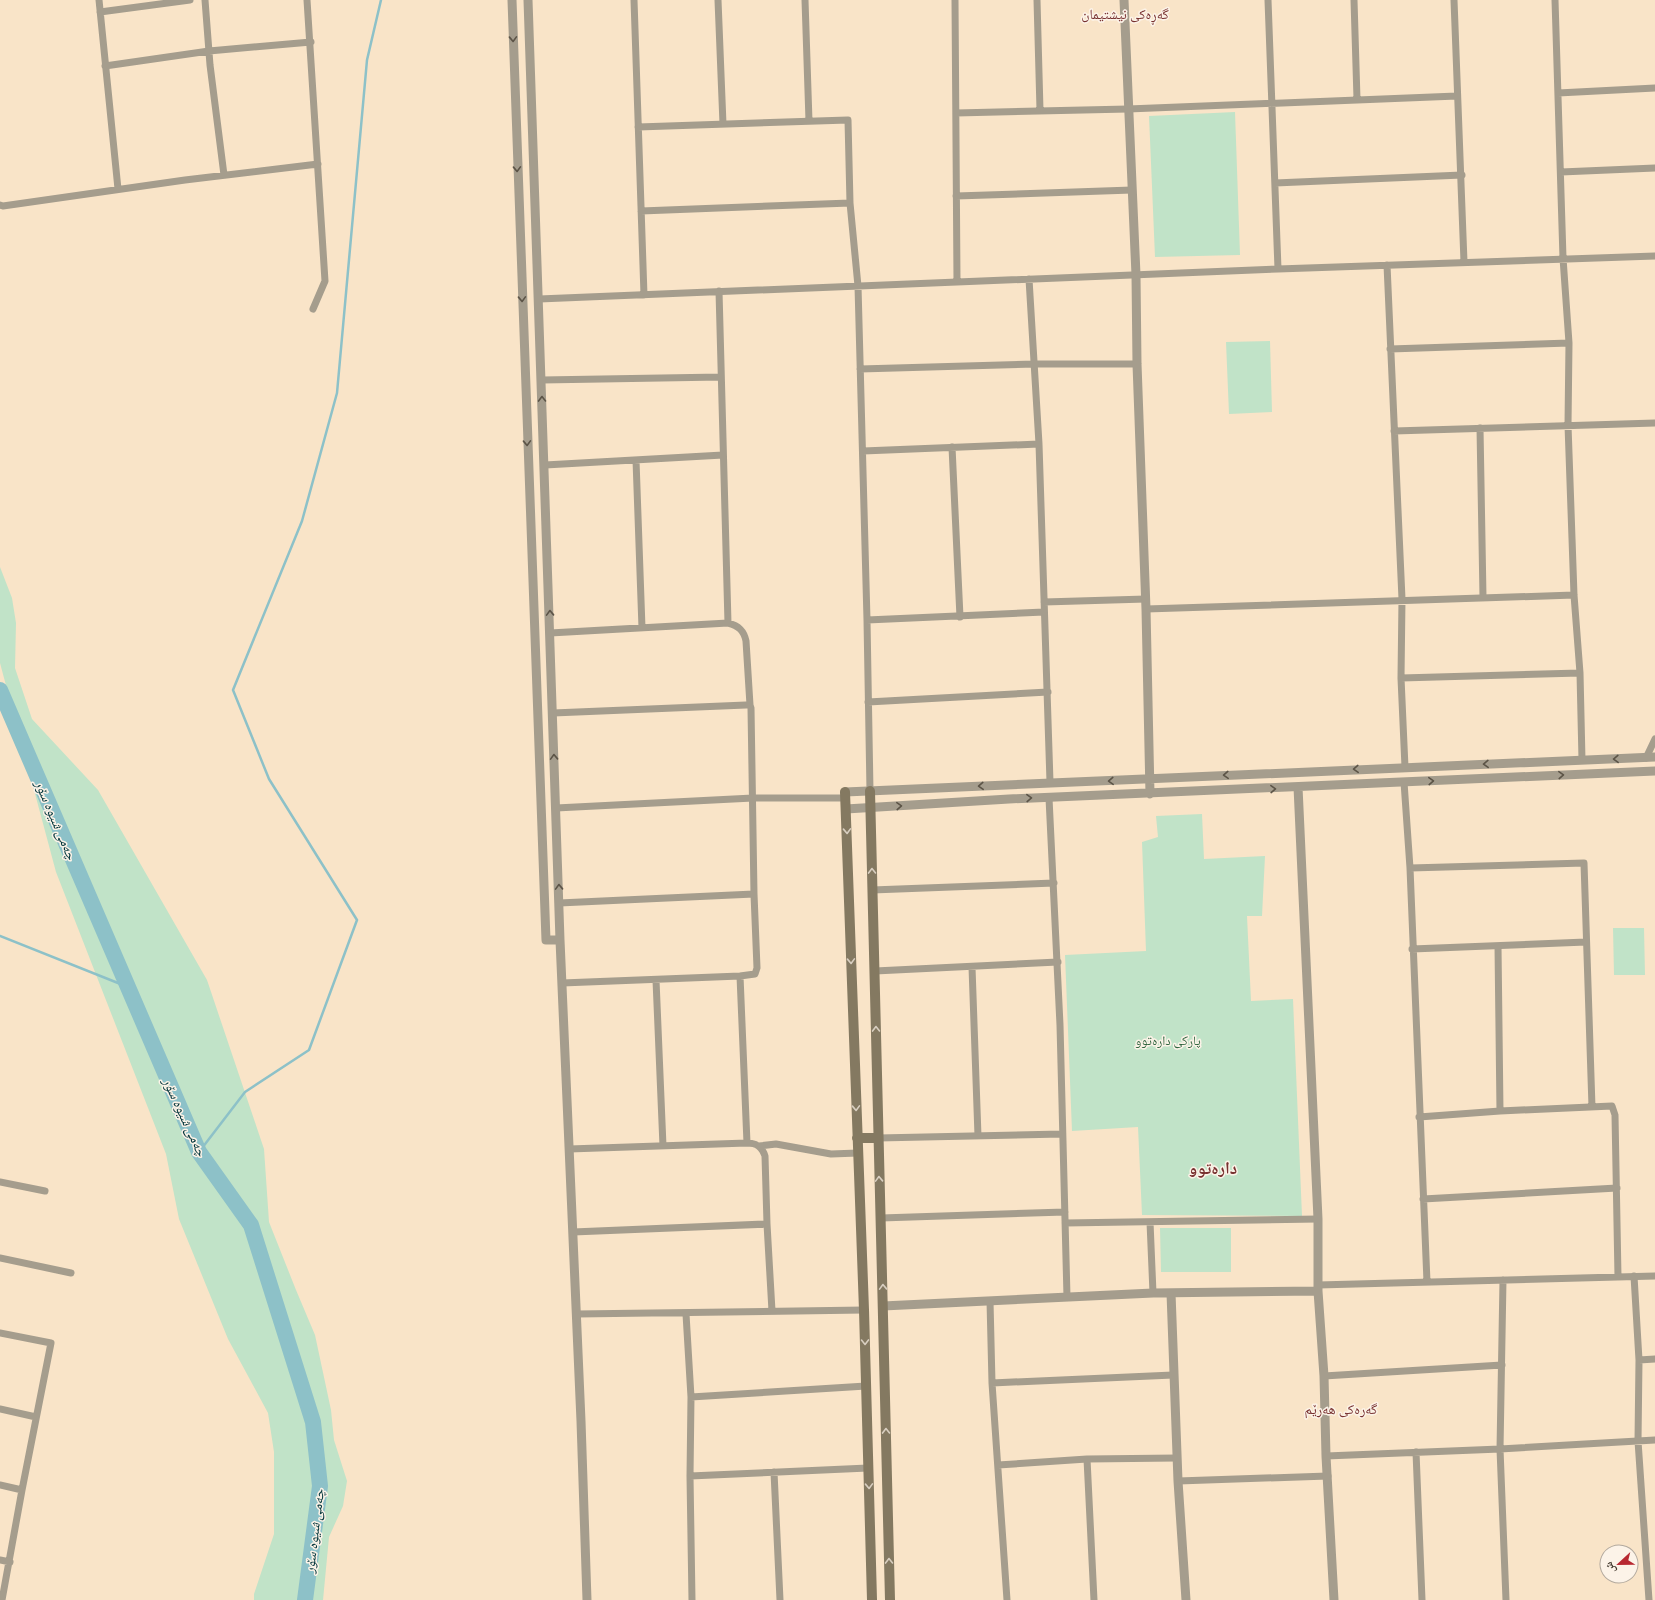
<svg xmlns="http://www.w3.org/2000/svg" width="1655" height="1600" font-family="Cabin,'Noto Naskh Arabic',sans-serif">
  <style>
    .green { fill: #c1e3c8 }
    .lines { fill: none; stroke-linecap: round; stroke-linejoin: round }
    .stream { stroke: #8dc1c8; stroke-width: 2.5 }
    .river { stroke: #8dc1c8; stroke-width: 16 }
    .minor { stroke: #a59d8d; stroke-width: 7 }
    .tertiary { stroke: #a59d8d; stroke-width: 9 }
    .secondary { stroke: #847961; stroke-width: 10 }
    .oneway { stroke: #5c5447 }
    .oneway2 { stroke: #d8cec0 }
    .labels { text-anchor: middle; stroke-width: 3; stroke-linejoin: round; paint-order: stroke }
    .park-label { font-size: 13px; fill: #2f653f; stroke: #fcf3e8 }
    .neighbourhood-label { font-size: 14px; fill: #783130; stroke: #fcf3e8 }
    .water-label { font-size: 14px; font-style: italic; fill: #04373d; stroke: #fcf3e8 }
    .district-label { font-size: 17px; font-weight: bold; fill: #783130; stroke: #fcf3e8 }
  </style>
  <rect width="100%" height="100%" fill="#f9e4c8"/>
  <path class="green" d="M 1235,112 L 1240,255 L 1155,257 L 1149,116 Z
    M 1270,341 L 1272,412 L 1229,414 L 1226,342 Z
    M 0,567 L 12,598 L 16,623 L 15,668 L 32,719 L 98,790 L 207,980 L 264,1149 L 269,1222 L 296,1290 L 315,1335 L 331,1410 L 334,1440 L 347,1481 L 343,1506 L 329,1537 L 323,1600 L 254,1600 L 254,1594 L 274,1534 L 274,1452 L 268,1413 L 228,1339 L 179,1219 L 166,1154 L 56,872 L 0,663 Z
    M 1202,814 L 1204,859 L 1265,856 L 1262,916 L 1247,916 L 1251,1001 L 1293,999 L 1302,1216 L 1142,1215 L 1138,1127 L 1072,1131 L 1065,955 L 1146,951 L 1142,842 L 1158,837 L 1156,816 Z
    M 1613,928 L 1644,928 L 1645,975 L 1614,975 Z
    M 1160,1228 L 1231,1228 L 1231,1272 L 1161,1272 Z"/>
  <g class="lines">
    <path class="stream" d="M 0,936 L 128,987
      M 199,1152 L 245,1092 L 309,1050 L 357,920 L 269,779 L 233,690 L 302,521 L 337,393 L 367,60 L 381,0"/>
    <path class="river" d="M 0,690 L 199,1152 L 251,1225 L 313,1422 L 320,1486 L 305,1600"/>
    <path class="minor" d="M 99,0 L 118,189
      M 205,0 L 210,65 L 224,175
      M 307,0 L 325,281 L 313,309
      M 634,0 L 644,295
      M 718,0 L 723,124
      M 805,0 L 809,121
      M 955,0 L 957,281
      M 1037,0 L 1040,110
      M 1268,0 L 1278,269
      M 1354,0 L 1357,99
      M 1454,0 L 1464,262
      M 1555,0 L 1563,258 L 1569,343 L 1568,425 L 1574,595 L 1580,673 L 1582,760
      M 100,12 L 190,0
      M 105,66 L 209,51 L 311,42
      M 1558,93 L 1655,88
      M 956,113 L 1128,109 L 1457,96
      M 638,127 L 848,120 L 850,203 L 858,286 L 867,620 L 870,791
      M 1561,172 L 1655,168
      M 1275,183 L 1462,175
      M 956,196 L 1132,190
      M 0,205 L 3,206 L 185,180 L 318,164
      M 641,211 L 850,203
      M 1387,265 L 1402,599 L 1401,678 L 1405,767
      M 1029,279 L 1039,444 L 1050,782
      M 719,291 L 728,623
      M 539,299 L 1278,269 L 1655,256
      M 1390,349 L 1569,343
      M 860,369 L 1035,364 L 1137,364
      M 542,380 L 721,377
      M 1480,428 L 1483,597
      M 1394,431 L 1655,423
      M 952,447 L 960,617
      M 863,451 L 1039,444
      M 636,460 L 642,628
      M 545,465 L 723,455
      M 1044,602 L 1146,599
      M 1146,609 L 1574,595
      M 867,620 L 1044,612
      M 550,633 L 728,623 C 739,626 744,631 746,641 L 750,705
      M 1401,678 L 1580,673
      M 868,702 L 1048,692
      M 553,713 L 746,705 L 750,705 L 751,708 L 754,894 L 757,968 L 755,974 L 740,976 L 562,983
      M 1646,758 L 1655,739
      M 1404,782 L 1410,868 L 1427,1282
      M 1049,798 L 1060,1025 L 1067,1297
      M 556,808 L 753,798 L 846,798
      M 1410,868 L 1584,863 L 1592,1107
      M 872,890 L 1054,883
      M 559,903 L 754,894
      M 1498,946 L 1500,1111
      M 1412,949 L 1586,942
      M 972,967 L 978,1136
      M 875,971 L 1058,962
      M 740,976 L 747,1143
      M 656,980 L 663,1146
      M 1419,1117 L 1500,1111 L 1612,1106 L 1615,1115 L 1618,1277
      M 878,1138 L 1062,1134
      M 759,1146 L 776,1144 L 831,1154 L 858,1153
      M 569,1149 L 747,1143 C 757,1143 762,1147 765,1156 L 767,1224 L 772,1311
      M 0,1182 L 45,1191
      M 1423,1199 L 1617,1188
      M 881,1218 L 1065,1212
      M 1150,1222 L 1153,1293
      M 1065,1223 L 1318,1219
      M 573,1232 L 767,1224
      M 0,1258 L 71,1273
      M 1634,1276 L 1639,1360 L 1638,1441 L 1649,1600
      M 1503,1280 L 1500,1449 L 1506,1600
      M 1318,1285 L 1655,1276
      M 990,1301 L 992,1383 L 1007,1600
      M 577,1314 L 864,1310
      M 686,1314 L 691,1397 L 690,1476 L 692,1600
      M 0,1333 L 51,1343 L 22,1490 L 2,1600
      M 1639,1360 L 1655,1359
      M 1324,1376 L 1502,1365
      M 992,1383 L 1173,1375
      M 691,1397 L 866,1386
      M 0,1409 L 36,1417
      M 1416,1452 L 1422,1600
      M 1326,1456 L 1500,1449 L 1655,1440
      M 1087,1459 L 1094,1600
      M 998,1465 L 1087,1459 L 1177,1458
      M 774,1472 L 780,1600
      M 690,1476 L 868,1468
      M 1178,1481 L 1328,1476
      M 0,1485 L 22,1490
      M 0,1560 L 10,1562"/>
    <path class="tertiary" d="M 512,0 L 546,940 L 560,940
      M 528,0 L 560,940 L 581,1421 L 587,1600
      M 1124,0 L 1136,275 L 1137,364 L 1146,609 L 1150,794
      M 1298,787 L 1318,1219 L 1318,1291 L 1324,1376 L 1326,1456 L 1334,1600
      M 845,792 L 1655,757
      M 846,809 L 1009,799 L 1655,771
      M 1171,1293 L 1178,1481 L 1186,1600
      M 883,1306 L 1153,1293 L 1318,1291"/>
    <path class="secondary" d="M 870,791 L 890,1600
      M 845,792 L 864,1310 L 872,1600
      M 857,1138 L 878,1138"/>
  </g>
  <defs><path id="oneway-chevron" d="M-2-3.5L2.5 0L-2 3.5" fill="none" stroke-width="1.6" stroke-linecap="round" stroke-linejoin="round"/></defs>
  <g class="oneway">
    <use href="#oneway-chevron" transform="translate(513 39) rotate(88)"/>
    <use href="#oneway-chevron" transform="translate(517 169) rotate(88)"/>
    <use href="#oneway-chevron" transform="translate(522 299) rotate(88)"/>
    <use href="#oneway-chevron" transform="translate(542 399) rotate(-91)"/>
    <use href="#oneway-chevron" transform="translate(527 443) rotate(88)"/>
    <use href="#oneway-chevron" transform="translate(550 613) rotate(-92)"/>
    <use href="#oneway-chevron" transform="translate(554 757) rotate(-92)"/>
    <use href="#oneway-chevron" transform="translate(1616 759) rotate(178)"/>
    <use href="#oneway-chevron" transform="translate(1486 764) rotate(178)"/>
    <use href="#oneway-chevron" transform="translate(1356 769) rotate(177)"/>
    <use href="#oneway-chevron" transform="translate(1226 775) rotate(177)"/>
    <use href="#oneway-chevron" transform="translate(1561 775) rotate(-3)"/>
    <use href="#oneway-chevron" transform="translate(1111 781) rotate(177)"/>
    <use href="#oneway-chevron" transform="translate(1431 781) rotate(-3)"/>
    <use href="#oneway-chevron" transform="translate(981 786) rotate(177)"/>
    <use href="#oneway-chevron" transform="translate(1273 789) rotate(-2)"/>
    <use href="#oneway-chevron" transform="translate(1029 798) rotate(-2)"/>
    <use href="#oneway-chevron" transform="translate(899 806) rotate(-3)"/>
    <use href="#oneway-chevron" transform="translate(559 887) rotate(-92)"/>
  </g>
  <g class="oneway2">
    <use href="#oneway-chevron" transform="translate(847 831) rotate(88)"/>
    <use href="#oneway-chevron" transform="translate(872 871) rotate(-91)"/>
    <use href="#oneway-chevron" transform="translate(851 961) rotate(88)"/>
    <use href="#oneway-chevron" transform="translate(876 1029) rotate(-91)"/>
    <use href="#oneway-chevron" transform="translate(856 1108) rotate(88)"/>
    <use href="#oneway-chevron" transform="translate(879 1179) rotate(-92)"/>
    <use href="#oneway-chevron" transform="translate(883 1287) rotate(-92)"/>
    <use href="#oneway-chevron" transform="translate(865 1342) rotate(89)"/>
    <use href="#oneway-chevron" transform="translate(886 1431) rotate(-91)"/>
    <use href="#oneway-chevron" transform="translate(869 1486) rotate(88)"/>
    <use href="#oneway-chevron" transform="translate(889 1561) rotate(-91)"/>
  </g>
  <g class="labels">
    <g class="park-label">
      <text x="1168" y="1045">پارکی دارەتوو</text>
    </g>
    <g class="neighbourhood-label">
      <text x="1125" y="19">گەڕەکی نیشتیمان</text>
      <text x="1341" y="1414">گەرەکی هەرێم</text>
    </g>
    <g class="water-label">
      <text transform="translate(56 820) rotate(67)" y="5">چەمی شیوە سۆر</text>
      <text transform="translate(185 1117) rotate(65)" y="5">چەمی شیوە سۆر</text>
      <text transform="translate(314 1531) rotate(-83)" y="5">چەمی شیوە سۆر</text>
    </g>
    <g class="district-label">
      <text x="1213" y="1174">دارەتوو</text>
    </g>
  </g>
  <g transform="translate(1619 1564) rotate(248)"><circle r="19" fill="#fcf3e8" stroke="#b2a99e"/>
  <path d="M0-3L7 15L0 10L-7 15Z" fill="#b82831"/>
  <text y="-6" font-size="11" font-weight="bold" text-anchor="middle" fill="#443b30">ش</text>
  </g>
</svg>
